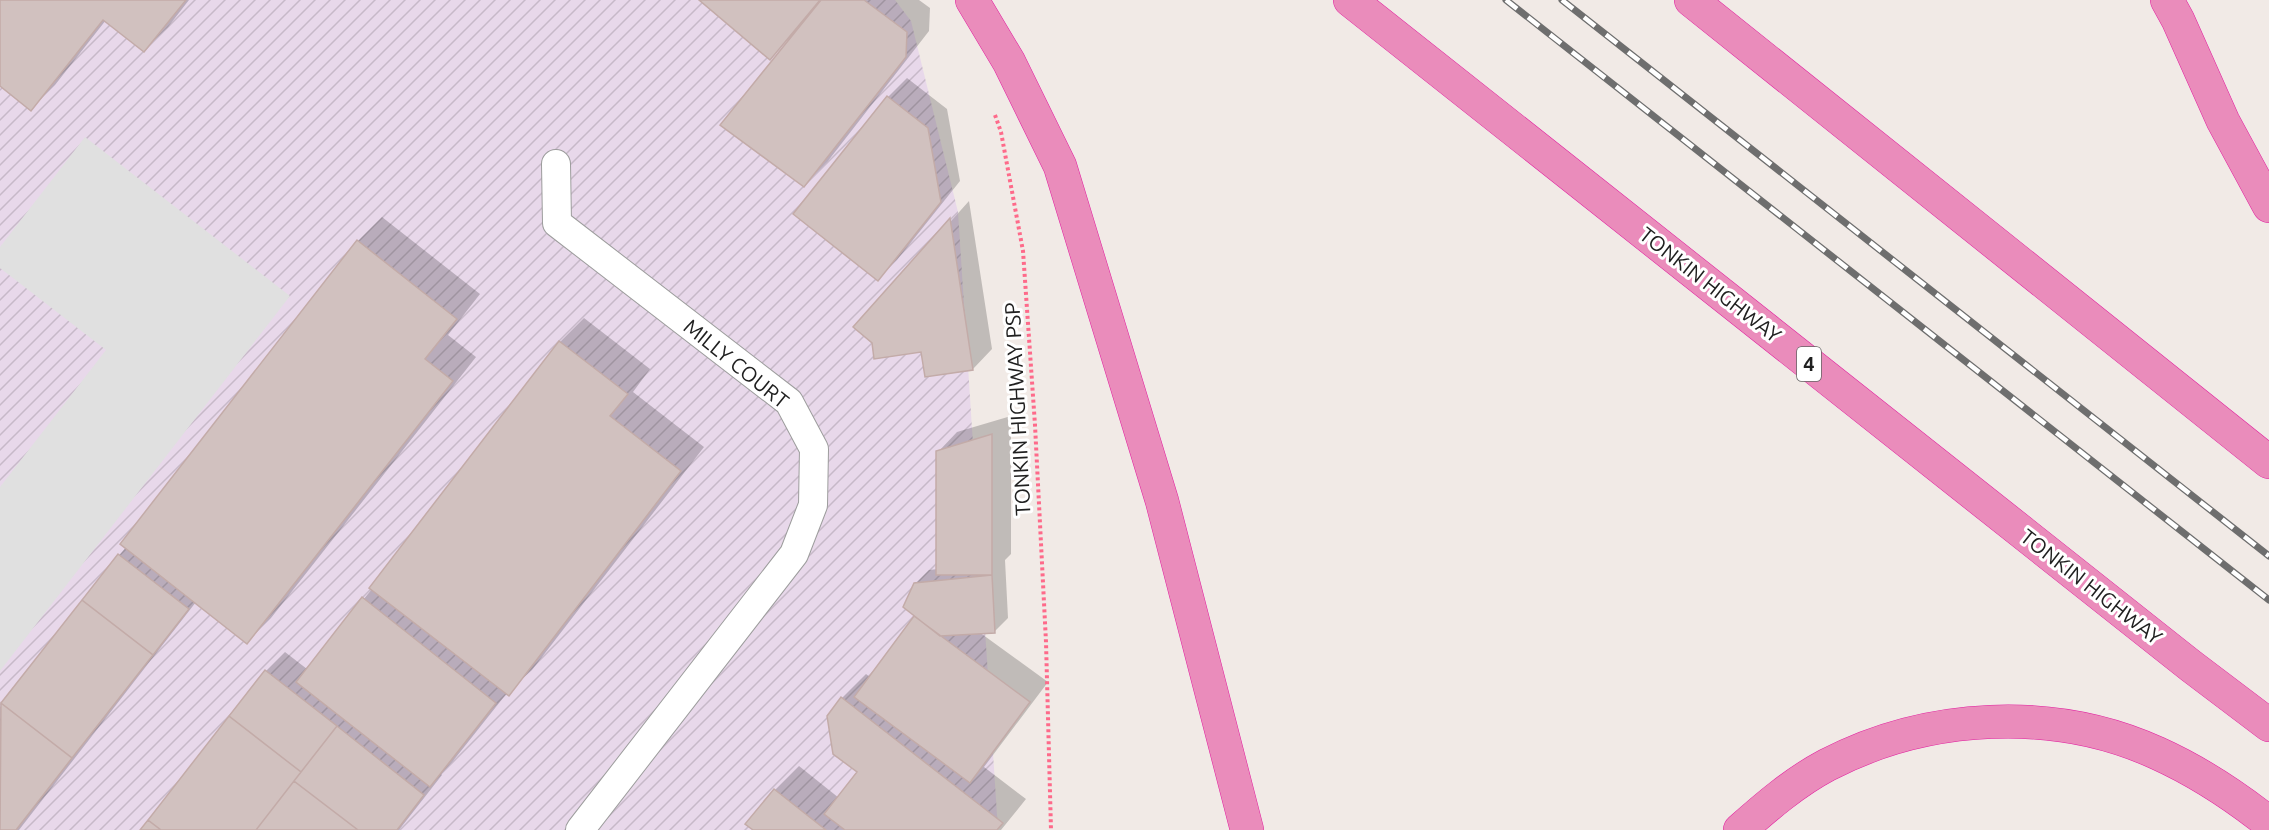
<svg xmlns="http://www.w3.org/2000/svg" width="2269" height="830" font-family="Ubuntu,sans-serif">
  <style>
    .industrial { fill: url(#industrial-furrows) }
    .parking { fill: #e0e0e0 }
    .shadow { fill: #0003 }
    .building { fill: #d1c1bf; stroke: #c3aba8; stroke-width: 1.5 }
    .lines { fill: none; stroke-linecap: round; stroke-linejoin: round }
    .street-casing { stroke: #9d9d9d; stroke-width: 30 }
    .highway-casing { stroke: #e121a0; stroke-width: 34 }
    .path { stroke: #fe6a8a; stroke-width: 4; stroke-dasharray: 3 3; stroke-linecap: butt }
    .street { stroke: #fff; stroke-width: 28 }
    .highway { stroke: #ea8cbb; stroke-width: 33 }
    .rail-casing { stroke: #6e6e6e; stroke-width: 7 }
    .rail { stroke: #fff; stroke-width: 4.5; stroke-dasharray: 14; stroke-linecap: butt }
    .labels { text-anchor: middle; stroke-width: 6; stroke-linejoin: round; paint-order: stroke }
    .shield { fill: #fff; stroke: #636363; stroke-width: 1.5 }
    .shield-label { font-size: 20px; font-weight: bold; fill: #202020 }
    .street-label { font-size: 21px; fill: #202020; stroke: #fff }
  </style>
  <defs>
    <pattern id="industrial-furrows" width="10" height="10" patternUnits="userSpaceOnUse" patternTransform="scale(1.5)"><rect width="10" height="10" fill="#e8d8ea"/><path d="M-1 1l2-2M0 10L10 0M9 11l2-2" fill="none" stroke="#c7b9c8"/></pattern>
  </defs>
  <rect width="100%" height="100%" fill="#f1eae6"/>
  <path class="industrial" d="M 0,0 L 895,0 L 911,21 L 958,212 L 998,830 L 0,830 Z"/>
  <path class="parking" d="M 85,137 L 290,296 L 0,671 L 0,487 L 106,350 L 0,268 L 0,247 Z"/>
  <path class="shadow" d="M 0,0 L 189,0 L 168,27 L 144,50 L 106,20 L 55,85 L 31,109 L 0,84 Z
    M 701,0 L 919,0 L 930,8 L 929,31 L 828,161 L 804,185 L 790,41 L 788,39 L 770,58 Z
    M 907,78 L 947,109 L 960,181 L 897,260 L 878,279 L 888,97 Z
    M 969,201 L 992,349 L 973,369 L 923,350 L 873,342 L 856,327 Z
    M 382,217 L 480,294 L 448,335 L 476,357 L 271,618 L 247,642 L 196,602 L 19,830 L 0,830 L 0,707 L 126,547 L 358,241 Z
    M 584,318 L 650,369 L 633,392 L 704,447 L 532,670 L 507,693 L 453,761 L 441,774 L 442,775 L 399,830 L 142,830 L 266,671 L 285,652 L 307,669 L 372,589 L 560,342 Z
    M 1011,416 L 1011,554 L 1005,560 L 1008,618 L 995,631 L 979,632 L 1048,682 L 984,767 L 1026,799 L 1001,830 L 755,830 L 747,824 L 775,790 L 799,766 L 839,798 L 859,772 L 828,716 L 842,698 L 866,674 L 870,677 L 917,615 L 915,584 L 929,570 L 938,569 L 938,452 L 957,432 Z"/>
  <path class="building" d="M 0,0 L 186,0 L 144,52 L 103,20 L 31,111 L 0,86 Z
    M 699,0 L 820,0 L 770,60 Z
    M 821,0 L 864,0 L 907,32 L 906,57 L 804,187 L 720,125 Z
    M 887,96 L 928,128 L 941,202 L 878,281 L 793,214 Z
    M 950,218 L 973,370 L 925,377 L 921,352 L 874,359 L 872,343 L 853,327 Z
    M 357,240 L 457,319 L 425,359 L 453,381 L 247,644 L 120,544 Z
    M 559,341 L 628,394 L 610,416 L 681,471 L 509,696 L 369,588 Z
    M 992,434 L 992,575 L 936,575 L 936,451 Z
    M 118,554 L 189,609 L 153,655 L 82,600 Z
    M 992,575 L 995,633 L 940,636 L 903,607 L 914,583 Z
    M 362,597 L 496,703 L 430,787 L 296,682 Z
    M 82,600 L 153,655 L 72,758 L 1,703 Z
    M 914,616 L 1030,702 L 970,783 L 854,697 Z
    M 265,670 L 337,726 L 301,772 L 229,716 Z
    M 841,697 L 1003,823 L 997,830 L 845,830 L 824,814 L 857,772 L 833,754 L 827,716 Z
    M 1,703 L 72,758 L 16,830 L 0,830 Z
    M 229,716 L 301,772 L 256,830 L 161,830 L 148,820 Z
    M 337,726 L 424,795 L 397,830 L 358,830 L 294,781 Z
    M 294,781 L 358,830 L 256,830 Z
    M 774,789 L 826,830 L 753,830 L 745,824 Z
    M 148,820 L 161,830 L 140,830 Z"/>
  <g class="lines">
    <g class="street-casing">
      <path id="street" d="M 556,164 L 557,223 L 789,402 L 814,449 L 813,505 L 794,554 L 580,830"/>
    </g>
    <g class="highway-casing">
      <path id="highway" d="M 972,0 L 1009,62 L 1060,166 L 1162,501 L 1247,830
        M 1350,0 L 2191,666 L 2269,725
        M 1691,0 L 2269,462
        M 2167,0 L 2178,20 L 2223,121 L 2269,206
        M 1740,830 C 1767,806 1795,782 1827,765 C 1927,713 2054,706 2157,753 C 2197,771 2235,796 2269,823"/>
    </g>
    <path class="path" d="M 995,115 L 1001,132 L 1023,251 L 1035,425 L 1046,642 L 1051,830"/>
    <use href="#street" class="street"/>
    <use href="#highway" class="highway"/>
    <g class="rail-casing">
      <path id="rail" d="M 1506,0 L 2269,600
        M 1562,0 L 2269,556"/>
    </g>
    <use href="#rail" class="rail"/>
  </g>
  <g class="labels">
    <rect class="shield" x="1797" y="347" width="24" height="34" rx="4.5"/>
    <g class="shield-label">
      <text x="1809" y="371">4</text>
    </g>
    <g class="street-label">
      <text transform="translate(1710 285) rotate(38)" y="7">TONKIN HIGHWAY</text>
      <text transform="translate(736 364) rotate(39)" y="7">MILLY COURT</text>
      <text transform="translate(1018 409) rotate(-93)" y="7">TONKIN HIGHWAY PSP</text>
      <text transform="translate(2091 587) rotate(38)" y="7">TONKIN HIGHWAY</text>
    </g>
  </g>
</svg>
